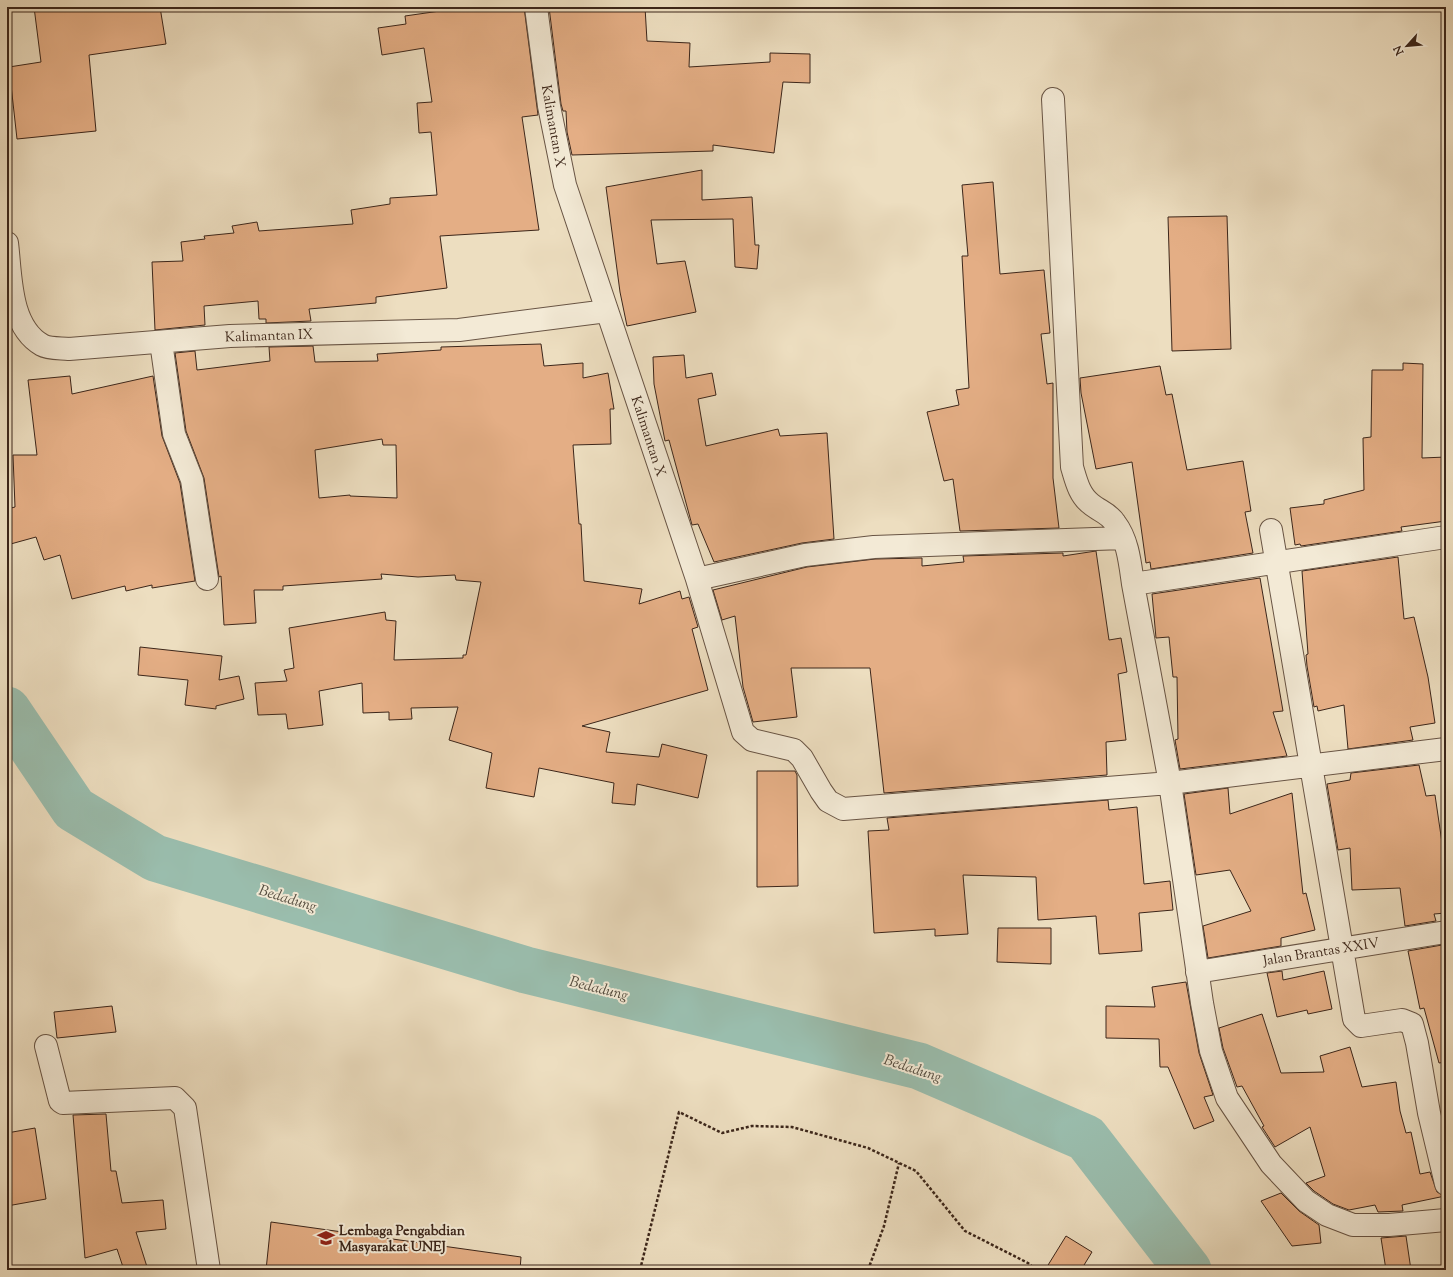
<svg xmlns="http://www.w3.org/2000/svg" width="1453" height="1277" font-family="'Sorts Mill Goudy',serif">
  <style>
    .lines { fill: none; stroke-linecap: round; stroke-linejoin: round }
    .river { stroke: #9abdad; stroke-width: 47 }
    .building { fill: #e4ae85; stroke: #3c261a; fill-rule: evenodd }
    .minor-casing { stroke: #685444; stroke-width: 24 }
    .path { stroke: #3c261a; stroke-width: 2.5; stroke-dasharray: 3 2; stroke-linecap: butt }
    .minor { stroke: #f3ead6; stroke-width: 22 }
    .labels { text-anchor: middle; stroke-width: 4; stroke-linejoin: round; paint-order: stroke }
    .street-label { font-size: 14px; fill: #3c261a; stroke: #f3ead6 }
    .poi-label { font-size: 14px; font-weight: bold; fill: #3c261a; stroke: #f3ead6; text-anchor: start }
    .water-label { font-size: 15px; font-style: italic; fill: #544c3f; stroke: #f3ead6 }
  </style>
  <rect width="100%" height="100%" fill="#eddec0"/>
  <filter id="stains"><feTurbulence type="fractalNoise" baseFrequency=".005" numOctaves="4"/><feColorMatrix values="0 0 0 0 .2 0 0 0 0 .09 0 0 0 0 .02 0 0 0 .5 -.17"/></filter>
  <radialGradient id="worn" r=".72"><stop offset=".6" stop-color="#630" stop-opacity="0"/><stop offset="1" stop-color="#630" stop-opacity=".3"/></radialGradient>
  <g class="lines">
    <path class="river" d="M 7,710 L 74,809 L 155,858 L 526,970 L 919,1066 L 1086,1138 L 1188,1270"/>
  </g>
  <path class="building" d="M 34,7 L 160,7 L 166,44 L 89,55 L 96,131 L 17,139 L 9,67 L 41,62 Z
    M 468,7 L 524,7 L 538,115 L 522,117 L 539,230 L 440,236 L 447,288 L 376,297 L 376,303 L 309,309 L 311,321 L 266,323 L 266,319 L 259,319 L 258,301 L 204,306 L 205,325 L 155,330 L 152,262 L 183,261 L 181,242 L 205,239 L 204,236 L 234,233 L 232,226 L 257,222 L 259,231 L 353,224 L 351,210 L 390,204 L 390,198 L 437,195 L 431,132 L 419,133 L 417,103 L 432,102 L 424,48 L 382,55 L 378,28 L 406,24 L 405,16 Z
    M 549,7 L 645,7 L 647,41 L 690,43 L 689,67 L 770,62 L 770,53 L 810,54 L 810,83 L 783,82 L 774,153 L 713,145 L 713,151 L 572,155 L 567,132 L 566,111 L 563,111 L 561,104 Z
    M 702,170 L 702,200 L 752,197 L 755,245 L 759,245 L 757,269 L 735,267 L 733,219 L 651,220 L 657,264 L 685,261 L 696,312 L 627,326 L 620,292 L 606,187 Z
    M 993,182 L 1000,274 L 1044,270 L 1050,333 L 1041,334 L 1047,384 L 1053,383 L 1053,478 L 1059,528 L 960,531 L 953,479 L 944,481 L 927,412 L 959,405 L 956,390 L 969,388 L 962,256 L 968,256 L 962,185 Z
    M 1227,216 L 1231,349 L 1172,351 L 1168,217 Z
    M 541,344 L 544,366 L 583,363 L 583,378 L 608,373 L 614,409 L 610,409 L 611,444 L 573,445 L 579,524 L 581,524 L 584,581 L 642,589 L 639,604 L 680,591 L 682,599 L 689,597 L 698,627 L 692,629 L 708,690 L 582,726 L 610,732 L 606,752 L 659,757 L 662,744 L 707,755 L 698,798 L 637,784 L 635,805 L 612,803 L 614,783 L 539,768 L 534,797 L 486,788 L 492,753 L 449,740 L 458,707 L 411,708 L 412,719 L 389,720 L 389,712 L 363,713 L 362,683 L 319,691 L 323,725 L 288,729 L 286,714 L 258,715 L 255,683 L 287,681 L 284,670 L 294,668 L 289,628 L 385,612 L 386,620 L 396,621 L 394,660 L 463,658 L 463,655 L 466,655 L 481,582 L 456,580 L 455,575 L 418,577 L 381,574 L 382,579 L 283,586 L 283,590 L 254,590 L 256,623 L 224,625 L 221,576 L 219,577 L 204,478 L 186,431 L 175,353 L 195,351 L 197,370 L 270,361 L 269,347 L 313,346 L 315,362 L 378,361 L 377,354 L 441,350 L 441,347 ZM 382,439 L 383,445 L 396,445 L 397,498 L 350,496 L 350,495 L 319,498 L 315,450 Z
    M 684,355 L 686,378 L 712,373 L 716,395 L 698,399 L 706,446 L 778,429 L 780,436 L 827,433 L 834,539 L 802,543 L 714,562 L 698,524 L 692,525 L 669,440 L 665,441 L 654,384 L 653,357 Z
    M 1403,363 L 1423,364 L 1422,458 L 1446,457 L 1446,521 L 1401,527 L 1402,531 L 1301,546 L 1300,544 L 1295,545 L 1290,508 L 1324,504 L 1324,500 L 1364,490 L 1363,438 L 1371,437 L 1372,370 L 1403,370 Z
    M 1160,366 L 1166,395 L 1172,394 L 1187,470 L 1243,461 L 1251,511 L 1245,512 L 1253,553 L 1151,569 L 1150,562 L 1146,563 L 1132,462 L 1096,469 L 1081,393 L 1080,378 Z
    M 70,376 L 72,394 L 153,376 L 162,436 L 180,483 L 195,581 L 152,588 L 152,585 L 126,591 L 125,586 L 72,599 L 60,555 L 44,560 L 36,537 L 7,545 L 7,509 L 15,507 L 13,455 L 37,455 L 28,380 Z
    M 1096,551 L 1109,640 L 1121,638 L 1127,672 L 1118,674 L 1126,740 L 1106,742 L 1107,775 L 884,793 L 870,668 L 791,668 L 797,717 L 753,722 L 743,687 L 735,616 L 722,620 L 713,590 L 807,567 L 875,559 L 922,558 L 922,566 L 964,562 L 963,556 L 1063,553 L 1063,556 Z
    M 1398,557 L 1404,619 L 1414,617 L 1428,677 L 1435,723 L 1410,727 L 1413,740 L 1348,749 L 1344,705 L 1318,711 L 1317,706 L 1314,707 L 1307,666 L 1306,655 L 1308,654 L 1302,571 Z
    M 1260,578 L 1283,711 L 1273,712 L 1287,756 L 1180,769 L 1175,740 L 1178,739 L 1177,677 L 1173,677 L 1169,637 L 1156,638 L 1152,594 Z
    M 140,647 L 222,656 L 219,680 L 239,676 L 244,699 L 216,706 L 216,709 L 185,705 L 188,680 L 138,675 Z
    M 1419,765 L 1426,796 L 1435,795 L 1446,870 L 1446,913 L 1434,914 L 1436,921 L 1405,926 L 1400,888 L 1352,890 L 1350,848 L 1338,850 L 1327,784 L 1350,780 L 1351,773 Z
    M 757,771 L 795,771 L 797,775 L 798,886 L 757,887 Z
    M 1228,788 L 1230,814 L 1292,793 L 1303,894 L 1306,893 L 1315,930 L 1281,938 L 1281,946 L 1208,958 L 1203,926 L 1251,911 L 1230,870 L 1196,875 L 1184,794 Z
    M 1108,800 L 1109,810 L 1137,807 L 1144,884 L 1170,881 L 1173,910 L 1139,913 L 1142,951 L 1099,954 L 1096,916 L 1038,920 L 1036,877 L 963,875 L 968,934 L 935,936 L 935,929 L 874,933 L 868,831 L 889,830 L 887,818 Z
    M 998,928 L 1051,928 L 1051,964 L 997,962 Z
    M 1442,945 L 1446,963 L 1446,1062 L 1439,1063 L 1424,1008 L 1420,1009 L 1408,951 Z
    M 1282,971 L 1283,980 L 1324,971 L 1332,1009 L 1308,1014 L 1307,1010 L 1277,1017 L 1267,973 Z
    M 1186,982 L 1199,1053 L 1213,1095 L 1204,1097 L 1214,1121 L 1194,1129 L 1168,1067 L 1160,1067 L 1159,1039 L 1106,1038 L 1106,1006 L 1155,1007 L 1152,987 Z
    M 112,1006 L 116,1032 L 57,1038 L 54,1012 Z
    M 1262,1014 L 1281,1073 L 1324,1072 L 1320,1056 L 1350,1047 L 1362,1087 L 1396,1082 L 1400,1111 L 1406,1133 L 1411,1132 L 1420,1174 L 1430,1172 L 1437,1192 L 1445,1196 L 1402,1205 L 1403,1211 L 1378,1212 L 1375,1205 L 1349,1210 L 1333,1204 L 1314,1191 L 1306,1183 L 1325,1176 L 1310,1127 L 1275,1147 L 1262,1127 L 1264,1126 L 1242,1086 L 1237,1087 L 1223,1048 L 1219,1028 Z
    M 106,1114 L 111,1171 L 116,1171 L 122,1203 L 163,1200 L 166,1229 L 136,1232 L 148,1270 L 124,1270 L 117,1249 L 85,1258 L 73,1115 Z
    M 35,1128 L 46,1199 L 7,1206 L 7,1133 Z
    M 1281,1193 L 1299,1211 L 1319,1225 L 1321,1243 L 1292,1246 L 1261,1201 Z
    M 271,1222 L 521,1257 L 520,1270 L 266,1270 Z
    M 1066,1236 L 1092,1252 L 1081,1270 L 1045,1270 Z
    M 1406,1236 L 1411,1270 L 1386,1270 L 1381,1238 Z"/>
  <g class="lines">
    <g class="minor-casing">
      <path id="minor" d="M 536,7 L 549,106 L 565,185 L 697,579 L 743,732 L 752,740 L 794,750 L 802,758 L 821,791 L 828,801 L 843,809 L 1170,783 L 1446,749
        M 1053,99 L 1072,467 C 1076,480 1079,495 1091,504 C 1099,511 1109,513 1115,523 C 1128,540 1130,563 1133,584 L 1170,783 L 1202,1003 L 1211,1051 L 1227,1098 L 1271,1164 L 1306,1201 L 1327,1215 L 1353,1225 L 1389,1225 L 1446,1220
        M 7,243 C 11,275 9,326 42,345 C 49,349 61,348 69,349 L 230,336 L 459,330 L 607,311
        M 161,342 L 174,434 L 192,480 L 207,579
        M 1271,530 L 1354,1019 L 1361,1026 L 1402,1020 L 1412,1024 L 1417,1043 L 1429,1113 L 1446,1184
        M 697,579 L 805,555 L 874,547 L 1123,538
        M 1133,584 L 1446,537
        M 1197,972 L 1446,932
        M 46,1046 L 60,1101 L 63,1103 L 175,1098 L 185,1108 L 209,1270"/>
    </g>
    <path class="path" d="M 640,1270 L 679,1112 L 722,1133 L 752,1126 L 792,1127 L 868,1148 L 916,1171 L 965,1231 L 1028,1263 L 1036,1270
      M 868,1270 L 884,1226 L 899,1163"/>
    <use href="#minor" class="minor"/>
  </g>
  <defs>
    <g id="university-bare" transform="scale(1.38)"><path d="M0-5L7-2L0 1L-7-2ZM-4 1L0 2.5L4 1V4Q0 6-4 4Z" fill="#8f2418" stroke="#f3ead6" stroke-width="2.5" paint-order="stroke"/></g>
  </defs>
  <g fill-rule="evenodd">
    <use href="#university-bare" x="326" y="1238"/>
  </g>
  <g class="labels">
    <g class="street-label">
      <text transform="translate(554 126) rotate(80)" y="5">Kalimantan X</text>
      <text transform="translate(269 335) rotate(-2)" y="5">Kalimantan IX</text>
      <text transform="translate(649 436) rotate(72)" y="5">Kalimantan X</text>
      <text transform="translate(1321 951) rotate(-9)" y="5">Jalan Brantas XXIV</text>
    </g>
    <g class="poi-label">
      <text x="339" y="1235">Lembaga Pengabdian<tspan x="339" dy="16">Masyarakat UNEJ</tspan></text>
    </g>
    <g class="water-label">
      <text transform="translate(288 898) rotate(17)" y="5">Bedadung</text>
      <text transform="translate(599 988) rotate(14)" y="5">Bedadung</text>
      <text transform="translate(913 1068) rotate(18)" y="5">Bedadung</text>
    </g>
  </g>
  <rect width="1453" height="1277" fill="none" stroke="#eddec0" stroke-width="24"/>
  <rect x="8" y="8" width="1437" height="1261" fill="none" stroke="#3c261a" stroke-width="2"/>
  <rect x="12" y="12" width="1429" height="1253" fill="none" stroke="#3c261a"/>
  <g transform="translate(1407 46) rotate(243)" stroke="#f3ead6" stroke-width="3" paint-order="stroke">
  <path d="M0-3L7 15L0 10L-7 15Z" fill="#3c261a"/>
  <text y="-6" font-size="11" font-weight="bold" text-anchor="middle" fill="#3c261a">N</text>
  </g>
  <rect width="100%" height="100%" filter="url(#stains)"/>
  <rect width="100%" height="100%" fill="url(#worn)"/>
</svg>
